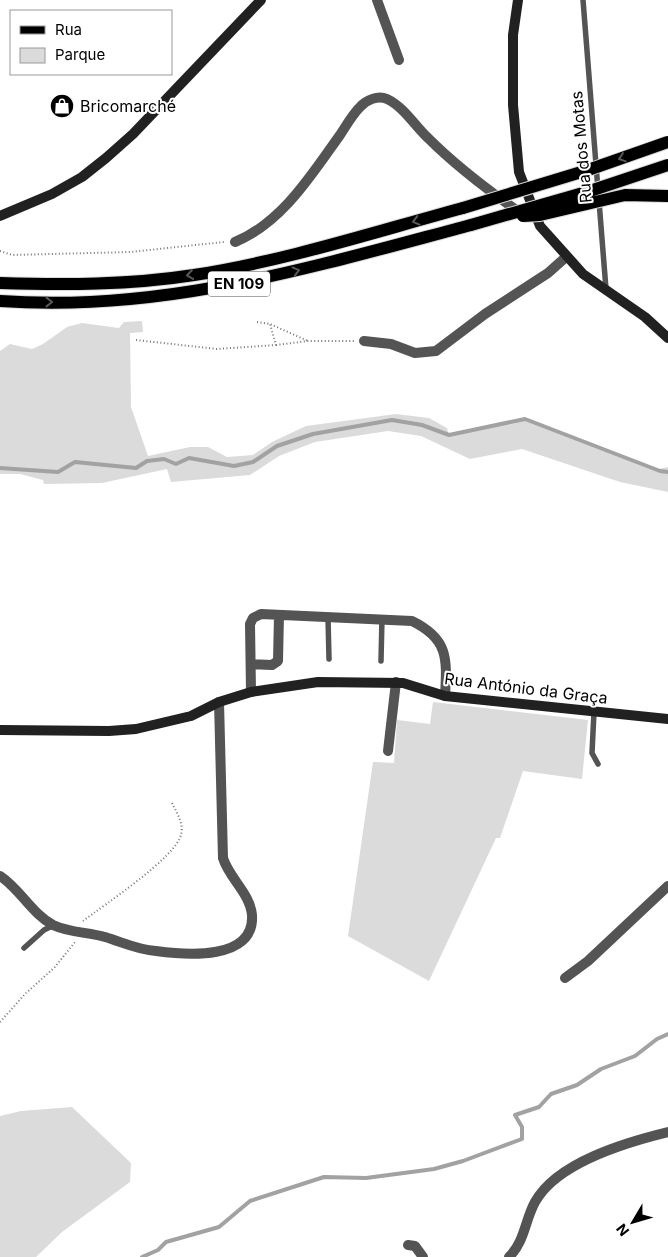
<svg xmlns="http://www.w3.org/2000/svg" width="668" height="1257" font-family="Inter,sans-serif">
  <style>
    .green { fill: #dbdbdb }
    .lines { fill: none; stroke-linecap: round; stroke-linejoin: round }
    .stream { stroke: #a2a2a2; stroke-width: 4 }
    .primary-casing { stroke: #dbdbdb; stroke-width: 14 }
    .path { stroke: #767676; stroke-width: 2; stroke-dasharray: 1 2.5; stroke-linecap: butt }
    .lane { stroke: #545454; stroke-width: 5.5 }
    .street { stroke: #545454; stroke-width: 10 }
    .secondary { stroke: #212121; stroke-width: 10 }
    .primary { stroke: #000; stroke-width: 12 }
    .primary-bridge-casing { stroke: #dbdbdb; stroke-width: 14; stroke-linecap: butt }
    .primary-bridge { stroke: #000; stroke-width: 12 }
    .oneway { stroke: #595959 }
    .labels { text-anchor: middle; stroke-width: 4; stroke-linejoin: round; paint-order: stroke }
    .shield { fill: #fff; stroke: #4c4c4c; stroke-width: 1 }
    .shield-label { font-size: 15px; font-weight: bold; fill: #000 }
    .poi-label { font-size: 16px; fill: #000; stroke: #fff; text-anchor: start }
    .street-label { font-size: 16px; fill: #000; stroke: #fff }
  </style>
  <rect width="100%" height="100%" fill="#fff"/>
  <path class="green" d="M 142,321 L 143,332 L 130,333 L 131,407 L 148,456 L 190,447 L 208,447 L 227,457 L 253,455 L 272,442 L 306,426 L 396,414 L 429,418 L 447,428 L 449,435 L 525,419 L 659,469 L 668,467 L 668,492 L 620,482 L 522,449 L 470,459 L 421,436 L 388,431 L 315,442 L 279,456 L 250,475 L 171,482 L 167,469 L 102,483 L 44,484 L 43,480 L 20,474 L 0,474 L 0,351 L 10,344 L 32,349 L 43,344 L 67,327 L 82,323 L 119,328 L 124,322 Z
    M 433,702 L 588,720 L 582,779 L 523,771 L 500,838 L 496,838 L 429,981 L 348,936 L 373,762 L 394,763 L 397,720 L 430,724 Z
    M 72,1107 L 131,1163 L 130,1182 L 62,1232 L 36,1257 L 0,1257 L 0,1116 L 21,1111 Z"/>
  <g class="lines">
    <path class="stream" d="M 0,468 L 58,472 L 75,462 L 136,468 L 147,461 L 164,459 L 176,464 L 189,458 L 234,466 L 253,462 L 277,446 L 313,434 L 392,420 L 422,425 L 449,435 L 525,419 L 660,471 L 668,472
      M 142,1257 L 158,1250 L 166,1242 L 219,1227 L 250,1201 L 324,1177 L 366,1178 L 434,1169 L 463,1161 L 522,1139 L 522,1127 L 515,1115 L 539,1107 L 551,1094 L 577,1085 L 601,1069 L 635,1056 L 657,1039 L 668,1034"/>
    <g class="primary-casing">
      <path id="primary" d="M 0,283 C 64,285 130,285 194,275 C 285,261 374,232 463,208
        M 0,301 C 163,313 316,266 471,225"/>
    </g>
    <path class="path" d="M 0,251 L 12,255 L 130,252 L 224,242
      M 257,322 L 270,324 L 308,341
      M 136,340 L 217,349 L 276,345 L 270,324
      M 276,345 L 308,341 L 354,341
      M 83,921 C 104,905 175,858 181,835 C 184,824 177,813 172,803
      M 0,1022 L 25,994 L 55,967 L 75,942"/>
    <path class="lane" d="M 583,0 L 598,190
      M 599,201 L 606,289
      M 328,617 L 329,659
      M 381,661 L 382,618
      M 594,712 L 592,753 L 598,764
      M 24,948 L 44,930 L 54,925"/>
    <path class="street" d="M 377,0 L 399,60
      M 235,242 C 282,223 312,174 340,135 C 346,126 352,115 360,107 C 366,100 378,95 387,99 C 404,107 415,126 428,138 C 457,167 489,191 522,214
      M 364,341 L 391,344 L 415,353 L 436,351 L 485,314 L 548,273 L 566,257
      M 251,664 L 272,665 L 278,661 L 279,615
      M 251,692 L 250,624 L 253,618 L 261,614 L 412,621 C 449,639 447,659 445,696
      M 388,751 L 396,682
      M 0,876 C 20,889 32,914 53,925 C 70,933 88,932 105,937 C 122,942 138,950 156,951 C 186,955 255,961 252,915 C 250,893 229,878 223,858 L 219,702
      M 565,978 L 588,961 L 668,886
      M 408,1245 L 415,1246 L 423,1257
      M 509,1257 C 525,1241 525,1220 535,1202 C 557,1162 627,1142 668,1132"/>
    <path class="secondary" d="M 518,0 L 513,35 L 513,105 L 519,172 L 540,226 L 583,274 L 645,317 L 668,338
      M 0,216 L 52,194 L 82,177 L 106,158 L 133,134 L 261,0
      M 0,730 L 109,731 L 136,729 L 191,716 L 219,702 L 251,692 L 318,682 L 403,683 L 445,696 L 668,719"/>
    <use href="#primary" class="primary"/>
    <g class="primary-bridge-casing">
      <path id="primary-bridge" d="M 463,208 L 588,170 L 668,142
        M 523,216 L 540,215 L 625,195 L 668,196
        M 471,225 L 590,191 L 668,165"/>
    </g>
    <use href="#primary-bridge" class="primary-bridge"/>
  </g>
  <defs><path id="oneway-chevron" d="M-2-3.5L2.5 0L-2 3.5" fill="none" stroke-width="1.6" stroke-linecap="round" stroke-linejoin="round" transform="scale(1.25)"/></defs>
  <g class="oneway">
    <use href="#oneway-chevron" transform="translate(622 158) rotate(161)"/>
    <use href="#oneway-chevron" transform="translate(416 221) rotate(165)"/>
    <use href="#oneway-chevron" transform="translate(296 271) rotate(-15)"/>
    <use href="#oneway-chevron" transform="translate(190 275) rotate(172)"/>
    <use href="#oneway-chevron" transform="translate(49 302)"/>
  </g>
  <defs>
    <g id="shop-disc" transform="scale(1.25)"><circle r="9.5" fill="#000" stroke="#fff"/><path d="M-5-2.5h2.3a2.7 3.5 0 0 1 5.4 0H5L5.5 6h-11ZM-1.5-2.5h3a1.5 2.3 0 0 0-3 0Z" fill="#fff"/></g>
  </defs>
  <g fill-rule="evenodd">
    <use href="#shop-disc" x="62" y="106"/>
  </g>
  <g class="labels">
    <rect class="shield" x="208" y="271.5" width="62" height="25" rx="4"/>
    <g class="shield-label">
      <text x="239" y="289">EN 109</text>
    </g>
    <g class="poi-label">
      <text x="80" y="112">Bricomarché</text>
    </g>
    <g class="street-label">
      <text transform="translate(581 147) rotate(-95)" y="6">Rua dos Motas</text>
      <text transform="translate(526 688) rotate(7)" y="6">Rua António da Graça</text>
    </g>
  </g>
  <rect x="10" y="10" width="162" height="65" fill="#ffffff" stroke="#999999"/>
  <rect x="20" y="26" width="25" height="8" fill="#000000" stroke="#999999"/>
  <text x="55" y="35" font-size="15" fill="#000000">Rua</text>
  <rect x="20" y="48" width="25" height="15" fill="#dbdbdb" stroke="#999999"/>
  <text x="55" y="60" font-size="15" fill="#000000">Parque</text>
  <g transform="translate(633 1222) rotate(232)" stroke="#ffffff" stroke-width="4" paint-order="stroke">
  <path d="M0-4L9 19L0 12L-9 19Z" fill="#000000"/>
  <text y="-8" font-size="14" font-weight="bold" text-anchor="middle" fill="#000000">N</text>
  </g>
</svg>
